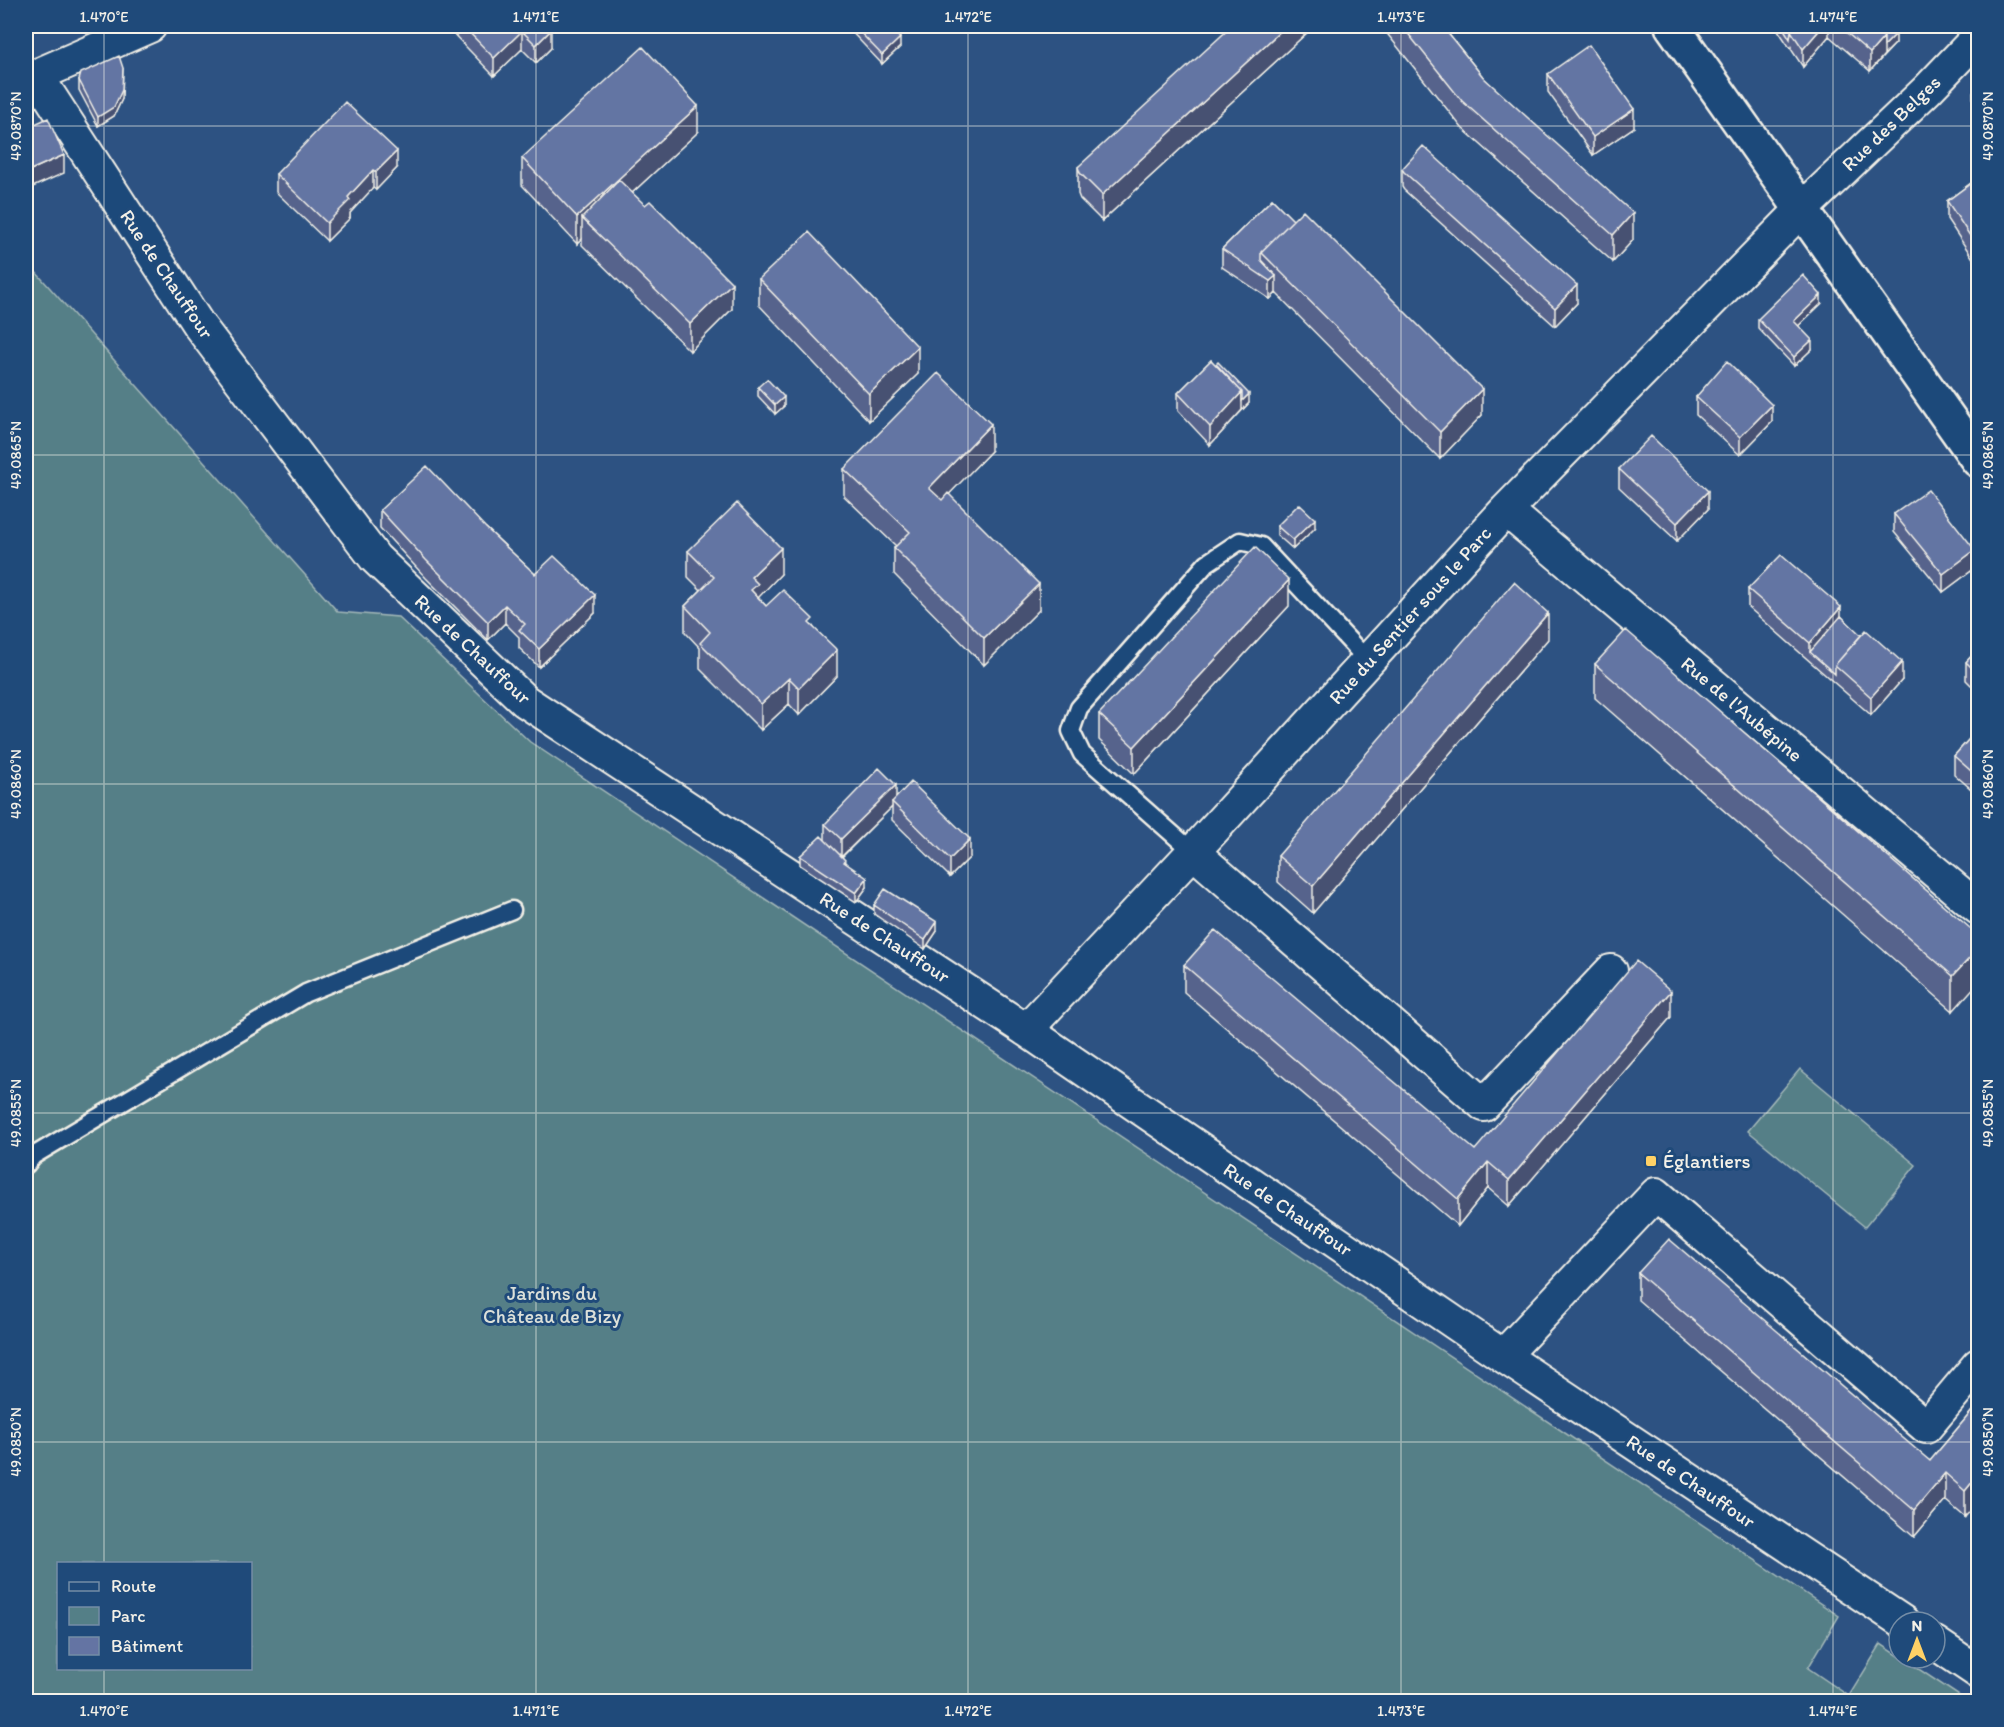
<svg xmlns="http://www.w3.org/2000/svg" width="2004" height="1727" font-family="Itim,sans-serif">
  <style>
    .green { fill: #547f87; stroke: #a4b8b8; stroke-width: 1.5; fill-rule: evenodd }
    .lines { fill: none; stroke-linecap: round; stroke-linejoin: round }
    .service-casing { stroke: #f4f1e8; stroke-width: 21 }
    .minor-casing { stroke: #f4f1e8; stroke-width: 36 }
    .tertiary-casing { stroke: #f4f1e8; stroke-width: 38 }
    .service { stroke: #1f4a7a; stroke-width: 16 }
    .minor { stroke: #1f4a7a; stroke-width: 32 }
    .tertiary { stroke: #1f4a7a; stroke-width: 33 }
    .wall { fill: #56648c; stroke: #f4f1e8; stroke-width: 1.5 }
    .shaded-wall { fill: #465172; stroke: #f4f1e8; stroke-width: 1.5 }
    .building { fill: #6474a3; stroke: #f4f1e8; stroke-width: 1.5 }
    .ticks { fill: none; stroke: #f4f1e8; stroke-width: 1.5; stroke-opacity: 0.45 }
    .poi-dot { fill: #ffd166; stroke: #1f4a7a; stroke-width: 2 }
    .labels { text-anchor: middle; stroke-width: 6; stroke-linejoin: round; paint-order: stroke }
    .street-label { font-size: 20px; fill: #f4f1e8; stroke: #1f4a7a }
    .poi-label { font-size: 20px; fill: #f4f1e8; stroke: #1f4a7a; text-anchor: start }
    .park-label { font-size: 20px; fill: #dce0d9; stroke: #1f4a7a }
    .neatline { fill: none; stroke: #f4f1e8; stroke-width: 2 }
    .ticks-label { font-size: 15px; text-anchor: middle; fill: #f4f1e8 }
  </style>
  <rect width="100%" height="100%" fill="#2d5282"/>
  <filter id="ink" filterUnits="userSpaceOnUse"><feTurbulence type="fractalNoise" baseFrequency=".0167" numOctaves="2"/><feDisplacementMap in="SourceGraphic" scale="12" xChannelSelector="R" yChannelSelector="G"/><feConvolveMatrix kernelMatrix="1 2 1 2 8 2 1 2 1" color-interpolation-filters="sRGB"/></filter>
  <g filter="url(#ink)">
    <path class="green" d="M 26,261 L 338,612 L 398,617 L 530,742 L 1839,1616 L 1808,1668 L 1849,1696 L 1881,1644 L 1967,1701 L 26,1701 ZM 58,1564 L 250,1564 L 250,1668 L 58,1668 Z
      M 1800,1069 L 1916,1165 L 1865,1227 L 1748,1131 Z"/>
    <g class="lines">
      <g class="service-casing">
        <path id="service" d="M 1193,852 L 1082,754 L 1071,731 L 1079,708 L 1207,563 L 1240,541 L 1261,546 L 1368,661
          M 26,1165 L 33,1156 L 306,993 L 512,910"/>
      </g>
      <g class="minor-casing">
        <path id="minor" d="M 37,76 L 198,324 L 375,558 L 525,701 L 1026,1030 L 1503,1356 L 1903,1622
          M 26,80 L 150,26
          M 1506,510 L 1978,908
          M 1193,852 L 1484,1105 L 1611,971
          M 1026,1030 L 1193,852 L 1506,510 L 1802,209 L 1927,90 L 1978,37
          M 1503,1356 L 1656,1194 L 1926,1427 L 1978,1365
          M 1935,1643 L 1978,1672"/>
      </g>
      <g class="tertiary-casing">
        <path id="tertiary" d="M 1672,26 L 1978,460"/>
      </g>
      <use href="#service" class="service"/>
      <use href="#minor" class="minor"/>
      <use href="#tertiary" class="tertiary"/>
    </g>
    <path class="wall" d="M 446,26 L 547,26 L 551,48 L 536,63 L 522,49 L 494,76 Z
      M 847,26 L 888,26 L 900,47 L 882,64 L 847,27 Z
      M 1310,26 L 1310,30 L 1102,221 L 1080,199 L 1078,194 L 1078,167 Z
      M 1381,26 L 1442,26 L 1484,78 L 1633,240 L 1613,262 L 1462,128 Z
      M 1778,26 L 1887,26 L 1896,43 L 1870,71 L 1829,36 L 1803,67 L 1791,49 L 1791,47 L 1790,48 L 1778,30 Z
      M 1548,74 L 1634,127 L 1593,155 L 1548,92 Z
      M 79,80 L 122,99 L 114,116 L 98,126 L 79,90 Z
      M 1978,87 L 1978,116 L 1973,111 L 1973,93 Z
      M 698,132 L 632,193 L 732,309 L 690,351 L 582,245 L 582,239 L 577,244 L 522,185 L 522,158 Z
      M 397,168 L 376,190 L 373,188 L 350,213 L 350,218 L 327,241 L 276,192 L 276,174 Z
      M 1402,169 L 1577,303 L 1555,326 L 1404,190 L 1402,187 Z
      M 1978,178 L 1978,266 L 1947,219 L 1947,201 Z
      M 1272,199 L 1482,415 L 1440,459 L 1276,293 L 1270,299 L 1222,267 L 1222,249 Z
      M 759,279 L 918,374 L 869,421 L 759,305 Z
      M 1821,304 L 1798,326 L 1812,349 L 1794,366 L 1758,328 L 1758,319 Z
      M 1211,360 L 1249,403 L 1210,445 L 1178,411 L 1178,393 Z
      M 758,387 L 784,406 L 775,414 L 758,396 Z
      M 1696,397 L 1772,422 L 1740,455 L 1696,415 Z
      M 991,451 L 949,494 L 1039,610 L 984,665 L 894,574 L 894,548 L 896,546 L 844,496 L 844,469 Z
      M 1619,469 L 1708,509 L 1677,541 L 1619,487 Z
      M 380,510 L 486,528 L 535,574 L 595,613 L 539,667 L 519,648 L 519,637 L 505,623 L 488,640 L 426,578 L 380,528 Z
      M 1894,514 L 1975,568 L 1943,592 L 1894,532 Z
      M 1277,526 L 1315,528 L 1293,549 L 1277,535 Z
      M 688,551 L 781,574 L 758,597 L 766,606 L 813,626 L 837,676 L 799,715 L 789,704 L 761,730 L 700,669 L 700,648 L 685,632 L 685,606 L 701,590 L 688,577 Z
      M 1748,589 L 1841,616 L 1902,680 L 1871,715 L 1748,607 Z
      M 1289,606 L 1134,774 L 1099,740 L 1099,714 Z
      M 1548,639 L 1313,913 L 1278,882 L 1278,856 Z
      M 1978,649 L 1978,692 L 1966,680 L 1966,662 Z
      M 1595,664 L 1978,935 L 1953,1011 L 1595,698 Z
      M 1978,729 L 1978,795 L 1954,774 L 1954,756 Z
      M 896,797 L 970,857 L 950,877 L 892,820 L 892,807 L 842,857 L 845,862 L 867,887 L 856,902 L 800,865 L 800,856 L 825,840 L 825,824 Z
      M 874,905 L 937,931 L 925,949 L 874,914 Z
      M 1184,965 L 1475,1150 L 1671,1017 L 1509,1206 L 1488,1188 L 1458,1226 L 1184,992 Z
      M 1638,1273 L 1930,1461 L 1978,1404 L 1965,1517 L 1945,1500 L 1914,1537 L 1638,1300 Z"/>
    <path class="shaded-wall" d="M 1286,26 L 1310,26 L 1310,30 L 1102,221 L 1102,195 Z
      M 1823,26 L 1829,26 L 1829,36 L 1803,67 L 1803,49 Z
      M 551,30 L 551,48 L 536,63 L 536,45 Z
      M 522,31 L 522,49 L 494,76 L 494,58 Z
      M 1896,34 L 1896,43 L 1884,55 L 1884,46 Z
      M 1884,37 L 1884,55 L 1870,71 L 1870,53 Z
      M 900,38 L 900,47 L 882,64 L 882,55 Z
      M 123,68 L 122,99 L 114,116 L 98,126 L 98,117 Z
      M 698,106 L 698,132 L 593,229 L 582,218 L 582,239 L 577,244 L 577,217 Z
      M 1634,109 L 1634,127 L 1593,155 L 1593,137 Z
      M 397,151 L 397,168 L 376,190 L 376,172 Z
      M 64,155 L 64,173 L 26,190 L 26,172 Z
      M 373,170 L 373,188 L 350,213 L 350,218 L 327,241 L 327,223 L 348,197 Z
      M 1633,213 L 1633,240 L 1613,262 L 1613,235 Z
      M 1276,276 L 1276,293 L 1270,299 L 1270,281 Z
      M 732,283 L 732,309 L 690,351 L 690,324 Z
      M 1577,285 L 1577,303 L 1555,326 L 1555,308 Z
      M 1821,295 L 1821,304 L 1794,330 L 1794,321 Z
      M 1812,340 L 1812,349 L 1794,366 L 1794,357 Z
      M 918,347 L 918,374 L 869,421 L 869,394 Z
      M 1482,389 L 1482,415 L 1440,459 L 1440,432 Z
      M 1242,392 L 1242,410 L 1210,445 L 1210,427 Z
      M 1249,394 L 1249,403 L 1242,410 L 1242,401 Z
      M 784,397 L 784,406 L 775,414 L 775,405 Z
      M 1772,405 L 1772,422 L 1740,455 L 1740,437 Z
      M 991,424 L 991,451 L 929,515 L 929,488 Z
      M 1708,491 L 1708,509 L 1677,541 L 1677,523 Z
      M 1315,519 L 1315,528 L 1293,549 L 1293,540 Z
      M 781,548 L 781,574 L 758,598 L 751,590 L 751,577 Z
      M 1975,550 L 1975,568 L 1943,592 L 1943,574 Z
      M 1289,580 L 1289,606 L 1134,774 L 1134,747 Z
      M 1039,584 L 1039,610 L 984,665 L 984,638 Z
      M 595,595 L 595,613 L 539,667 L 539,649 Z
      M 505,605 L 505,623 L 488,640 L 488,622 Z
      M 1841,607 L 1841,625 L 1810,652 L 1810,643 Z
      M 1548,613 L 1548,639 L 1313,913 L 1313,886 Z
      M 837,650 L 837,676 L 799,715 L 799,688 Z
      M 1902,662 L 1902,680 L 1871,715 L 1871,697 Z
      M 789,678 L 789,704 L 761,730 L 761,704 Z
      M 896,785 L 896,803 L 892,802 L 892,807 L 841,857 L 841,839 Z
      M 970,839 L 970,857 L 950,877 L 950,859 Z
      M 867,878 L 867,887 L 856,902 L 856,893 Z
      M 937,922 L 937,931 L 925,949 L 925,940 Z
      M 1978,949 L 1978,983 L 1953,1011 L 1953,976 Z
      M 1671,991 L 1671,1017 L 1509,1206 L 1509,1180 Z
      M 1488,1162 L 1488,1188 L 1458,1226 L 1458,1199 Z
      M 1945,1473 L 1945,1500 L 1914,1537 L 1914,1510 Z
      M 1978,1475 L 1978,1502 L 1965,1517 L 1965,1491 Z"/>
    <path class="building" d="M 463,26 L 547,26 L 551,30 L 536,45 L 522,31 L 494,58 Z
      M 854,26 L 888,26 L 900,38 L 882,55 Z
      M 1232,26 L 1286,26 L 1102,195 L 1080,173 L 1078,167 Z
      M 1402,26 L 1442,26 L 1484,78 L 1633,213 L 1613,235 L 1462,101 Z
      M 1782,26 L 1795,26 L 1791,31 L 1790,39 Z
      M 1795,26 L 1823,26 L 1803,49 L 1791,31 Z
      M 1839,26 L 1872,26 L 1884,37 L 1870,53 Z
      M 1872,26 L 1887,26 L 1896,34 L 1884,46 L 1884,37 Z
      M 1589,45 L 1634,109 L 1593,137 L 1548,74 Z
      M 643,47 L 698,106 L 577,217 L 522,158 Z
      M 119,56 L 123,68 L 122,90 L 114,107 L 98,117 L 79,80 L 81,73 Z
      M 1978,87 L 1978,98 L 1973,93 Z
      M 345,102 L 397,151 L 376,172 L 373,170 L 348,197 L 350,200 L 327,223 L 276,174 Z
      M 48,118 L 64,155 L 26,172 L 26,128 Z
      M 1423,146 L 1577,285 L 1555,308 L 1404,172 L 1402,169 Z
      M 1978,178 L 1978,248 L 1947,201 Z
      M 619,180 L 645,205 L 650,201 L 732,283 L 690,324 L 582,218 Z
      M 1272,199 L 1293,220 L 1261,252 L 1261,260 L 1276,276 L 1270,281 L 1222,249 Z
      M 1303,210 L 1482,389 L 1440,432 L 1261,252 Z
      M 809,232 L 918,347 L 869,394 L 759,279 Z
      M 1803,275 L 1821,295 L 1794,321 L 1812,340 L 1794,357 L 1758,319 Z
      M 1211,360 L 1242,392 L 1210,427 L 1178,393 Z
      M 1727,361 L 1772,405 L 1740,437 L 1696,397 Z
      M 1218,362 L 1249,394 L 1242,401 L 1242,392 L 1216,364 Z
      M 938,373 L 991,424 L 929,488 L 942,500 L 948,493 L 1039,584 L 984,638 L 894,548 L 910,532 L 844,469 Z
      M 767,379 L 784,397 L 775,405 L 758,387 Z
      M 1651,436 L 1708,491 L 1677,523 L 1619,469 Z
      M 427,466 L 486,528 L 535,574 L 554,556 L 595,595 L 539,649 L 519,630 L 525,624 L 505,605 L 488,622 L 426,560 L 380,510 Z
      M 1928,490 L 1975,550 L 1943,574 L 1894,514 Z
      M 737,503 L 781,548 L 751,577 L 758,584 L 751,590 L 766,606 L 783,590 L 813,619 L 809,623 L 837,650 L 799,688 L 789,678 L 761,704 L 700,643 L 710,632 L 685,606 L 714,577 L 688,551 Z
      M 1299,504 L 1315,519 L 1293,540 L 1277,526 Z
      M 1255,547 L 1289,580 L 1134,747 L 1099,714 Z
      M 1781,555 L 1841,607 L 1810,643 L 1748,589 Z
      M 1514,582 L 1548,613 L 1313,886 L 1278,856 Z
      M 1841,616 L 1861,635 L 1835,665 L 1835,674 L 1810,652 Z
      M 1626,630 L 1978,935 L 1978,949 L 1953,976 L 1595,664 Z
      M 1866,630 L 1902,662 L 1871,697 L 1835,665 Z
      M 1978,649 L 1978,674 L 1966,662 Z
      M 1978,729 L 1978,777 L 1954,756 Z
      M 879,768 L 896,785 L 841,839 L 825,824 Z
      M 911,782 L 970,839 L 950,859 L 892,802 Z
      M 821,836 L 845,860 L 844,862 L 867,878 L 856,893 L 800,856 Z
      M 885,889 L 937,922 L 925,940 L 874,905 Z
      M 1215,930 L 1475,1150 L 1636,961 L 1671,991 L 1509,1180 L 1488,1162 L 1458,1199 L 1184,965 Z
      M 1669,1239 L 1930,1461 L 1978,1404 L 1978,1475 L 1965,1491 L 1945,1473 L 1914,1510 L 1638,1273 Z"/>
  </g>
  <path class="ticks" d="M 104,26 L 104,1564M 536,26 L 536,1702M 968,26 L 968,1702M 1401,26 L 1401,1702M 1833,26 L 1833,1702M 26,126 L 1978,126M 26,455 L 1978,455M 26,784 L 1978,784M 26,1113 L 1978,1113M 26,1442 L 1978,1442M 104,1668 L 104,1702"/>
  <rect class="poi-dot" x="1645" y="1155" width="12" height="12" rx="3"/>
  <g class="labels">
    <g class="street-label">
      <text transform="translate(1891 123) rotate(-44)" y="7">Rue des Belges</text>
      <text transform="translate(167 274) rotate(56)" y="7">Rue de Chauffour</text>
      <text transform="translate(1410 615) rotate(-48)" y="7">Rue du Sentier sous le Parc</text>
      <text transform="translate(473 649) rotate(43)" y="7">Rue de Chauffour</text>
      <text transform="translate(1742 709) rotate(40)" y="7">Rue de l'Aubépine</text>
      <text transform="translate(885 937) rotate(33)" y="7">Rue de Chauffour</text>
      <text transform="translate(1288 1209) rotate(34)" y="7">Rue de Chauffour</text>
      <text transform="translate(1691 1481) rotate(34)" y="7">Rue de Chauffour</text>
    </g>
    <g class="poi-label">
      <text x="1663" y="1168">Églantiers</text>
    </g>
    <g class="park-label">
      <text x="552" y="1300">Jardins du<tspan x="552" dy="23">Château de Bizy</tspan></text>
    </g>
  </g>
  <rect width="2004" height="1727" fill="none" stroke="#1f4a7a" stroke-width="66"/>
  <rect x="57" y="1562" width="195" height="108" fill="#1f4a7a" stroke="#748da6" stroke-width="1.5"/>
  <rect x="69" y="1582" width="30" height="9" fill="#1f4a7a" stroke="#748da6" stroke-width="1.5"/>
  <text x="111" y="1592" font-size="18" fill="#f4f1e8">Route</text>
  <rect x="69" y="1607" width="30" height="18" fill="#547f87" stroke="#748da6" stroke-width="1.5"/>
  <text x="111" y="1622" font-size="18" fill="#f4f1e8">Parc</text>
  <rect x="69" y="1637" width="30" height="18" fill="#6474a3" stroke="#748da6" stroke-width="1.5"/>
  <text x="111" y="1652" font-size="18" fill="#f4f1e8">Bâtiment</text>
  <g transform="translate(1917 1640)"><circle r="28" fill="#1f4a7a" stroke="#748da6" stroke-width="1.5"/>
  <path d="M0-4.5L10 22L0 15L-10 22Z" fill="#ffd166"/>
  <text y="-9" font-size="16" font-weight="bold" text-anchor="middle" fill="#f4f1e8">N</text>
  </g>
  <rect x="33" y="33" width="1938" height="1661" class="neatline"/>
  <g class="ticks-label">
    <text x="104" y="22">1.470°E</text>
    <text x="536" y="22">1.471°E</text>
    <text x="968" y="22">1.472°E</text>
    <text x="1401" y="22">1.473°E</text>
    <text x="1833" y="22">1.474°E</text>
    <text transform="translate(16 126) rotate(-90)" y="5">49.0870°N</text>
    <text transform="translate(1988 126) rotate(-90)" y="5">49.0870°N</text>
    <text transform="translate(16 455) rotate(-90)" y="5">49.0865°N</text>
    <text transform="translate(1988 455) rotate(-90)" y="5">49.0865°N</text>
    <text transform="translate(16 784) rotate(-90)" y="5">49.0860°N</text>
    <text transform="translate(1988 784) rotate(-90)" y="5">49.0860°N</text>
    <text transform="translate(16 1113) rotate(-90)" y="5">49.0855°N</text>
    <text transform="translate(1988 1113) rotate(-90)" y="5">49.0855°N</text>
    <text transform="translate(16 1442) rotate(-90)" y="5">49.0850°N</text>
    <text transform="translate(1988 1442) rotate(-90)" y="5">49.0850°N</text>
    <text x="104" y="1716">1.470°E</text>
    <text x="536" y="1716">1.471°E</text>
    <text x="968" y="1716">1.472°E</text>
    <text x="1401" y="1716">1.473°E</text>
    <text x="1833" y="1716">1.474°E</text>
  </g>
</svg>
